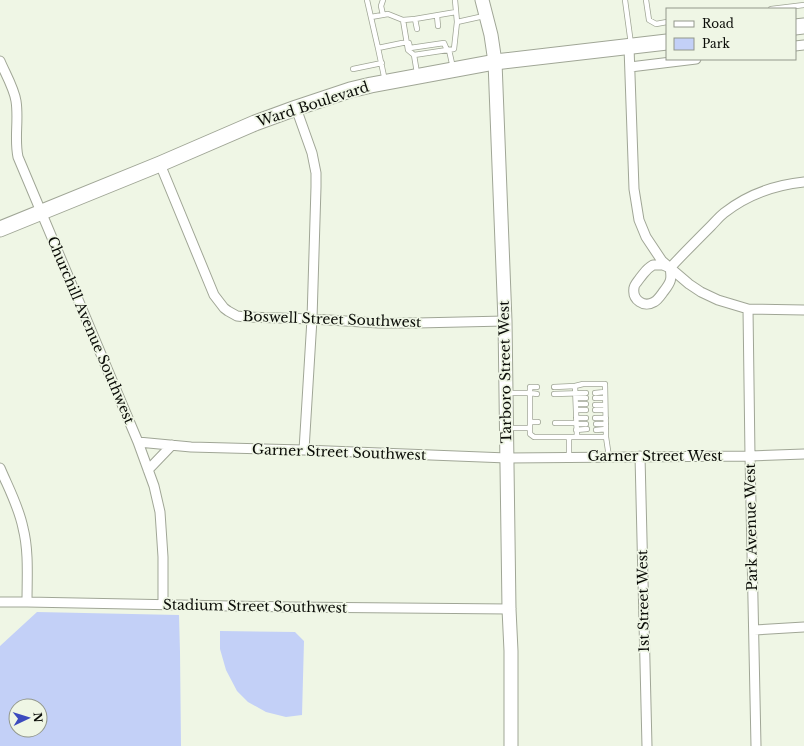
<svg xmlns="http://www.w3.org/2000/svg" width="804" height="746" font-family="'Libre Baskerville',serif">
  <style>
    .green { fill: #c3d0f7; fill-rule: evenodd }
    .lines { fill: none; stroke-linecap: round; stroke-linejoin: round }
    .service-casing { stroke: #a0a696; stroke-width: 6 }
    .minor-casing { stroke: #a0a696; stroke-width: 11 }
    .secondary-casing { stroke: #a0a696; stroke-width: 15 }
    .primary-casing { stroke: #a0a696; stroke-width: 17 }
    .service { stroke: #fff; stroke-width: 4.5 }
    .minor { stroke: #fff; stroke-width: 9 }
    .secondary { stroke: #fff; stroke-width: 13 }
    .primary { stroke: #fff; stroke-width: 15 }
    .labels { text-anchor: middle; stroke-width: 3.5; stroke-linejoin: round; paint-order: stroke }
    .street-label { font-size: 14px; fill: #0a0c07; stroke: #eff6e5 }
  </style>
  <rect width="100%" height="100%" fill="#eff6e5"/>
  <path class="green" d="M 37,612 L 179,615 L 180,652 L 181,746 L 0,746 L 0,646 ZM 16,706 L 40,706 L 40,730 L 16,730 Z
    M 220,631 L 295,632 L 304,641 L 302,715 L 286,717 L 266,712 L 248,702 L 237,691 L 226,670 L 220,649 Z"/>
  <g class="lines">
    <g class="service-casing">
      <path id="service" d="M 367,0 L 378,48
        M 455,0 L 457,22 L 484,16
        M 625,0 L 631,44
        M 646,0 L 649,20 L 656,24 L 667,22
        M 771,9 L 804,5
        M 456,12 L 415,19 L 403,20 L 408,50 L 414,55 L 454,49 L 457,22
        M 383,15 L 381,6 L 383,0
        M 437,16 L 438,26
        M 371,17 L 388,14 L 403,20
        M 415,19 L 417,29
        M 409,43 L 410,48 L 444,43 L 447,50
        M 449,50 L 453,68
        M 414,55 L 417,73
        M 353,69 L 382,63
        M 385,81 L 378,48 L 407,42
        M 575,386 L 583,384 L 605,384 L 606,437 L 609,457
        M 537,387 L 530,387 L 530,393 L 537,394
        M 508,393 L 530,393 L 530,434 L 534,437 L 577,437 L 575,386 L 554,387
        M 595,393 L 605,392
        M 554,394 L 586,393
        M 576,398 L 586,398
        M 595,398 L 605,398
        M 576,404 L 586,404
        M 595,405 L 605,405
        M 576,410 L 586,410
        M 595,410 L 605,410
        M 576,418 L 586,418
        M 595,418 L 606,418
        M 530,422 L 538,422
        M 555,423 L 576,423
        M 576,424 L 586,424
        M 596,424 L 606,424
        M 508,428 L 530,428
        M 576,430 L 587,429
        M 596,430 L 606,429
        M 569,437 L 569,457
        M 577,437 L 606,437"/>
    </g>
    <g class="minor-casing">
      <path id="minor" d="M 795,46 L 804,45
        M 629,47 L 634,189 L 639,220 L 646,237 L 662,261 L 689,284 L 701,292 L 718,300 L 748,309 L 804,310
        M 0,61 C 5,73 14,88 16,101 C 19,120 14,138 18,157 L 138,442 L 154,486 L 160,512 L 163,557 L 163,604
        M 630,67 L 696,59
        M 296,108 L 312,153 L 316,173 L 316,187 L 312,319 L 304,450
        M 160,164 L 214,295 L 224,308 L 228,311 L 237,316 L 246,317 L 312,319 L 379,323 L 417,323 L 505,321
        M 653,265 L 663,265 L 670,268 C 672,279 671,282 664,291 C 661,295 658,300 654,302 C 644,308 632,300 634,288 C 634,285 638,281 640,278 C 645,272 646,269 653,265 Z
        M 670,268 C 683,254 697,240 711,226 C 715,222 719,217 724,213 C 747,195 775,185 804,182
        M 748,309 L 750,456 L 756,746
        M 138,442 L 191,447 L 304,450 L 507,458 L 750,456 L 804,454
        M 640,456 L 647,746
        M 0,468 C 8,487 19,507 23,528 C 29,551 27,578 27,602
        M 148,470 L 172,445
        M 0,602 L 27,602 L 288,607 L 509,609
        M 754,630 L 804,627"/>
    </g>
    <g class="secondary-casing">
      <path id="secondary" d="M 482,0 L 491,35 L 495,62 L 505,321 L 509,609 L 511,651 L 511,746"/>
    </g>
    <g class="primary-casing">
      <path id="primary" d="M 795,27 L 804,26
        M 0,229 L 160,164 L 255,123 L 296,108 L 350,90 L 371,85 L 495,62 L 667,42"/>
    </g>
    <use href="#service" class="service"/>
    <use href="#minor" class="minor"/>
    <use href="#secondary" class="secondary"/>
    <use href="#primary" class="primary"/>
  </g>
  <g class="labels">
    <g class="street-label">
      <text transform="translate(313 104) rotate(-18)" y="5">Ward Boulevard</text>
      <text transform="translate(332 319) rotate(2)" y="5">Boswell Street Southwest</text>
      <text transform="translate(91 330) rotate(67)" y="5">Churchill Avenue Southwest</text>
      <text transform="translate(505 372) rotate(-91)" y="5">Tarboro Street West</text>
      <text transform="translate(339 452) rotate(2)" y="5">Garner Street Southwest</text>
      <text x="655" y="461">Garner Street West</text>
      <text transform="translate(751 527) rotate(-91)" y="5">Park Avenue West</text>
      <text transform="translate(643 601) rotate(-91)" y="5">1st Street West</text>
      <text transform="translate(255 606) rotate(1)" y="5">Stadium Street Southwest</text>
    </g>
  </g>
  <rect x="666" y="8" width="130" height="52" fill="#eff6e5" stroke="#93988c"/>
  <rect x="674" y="21" width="20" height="6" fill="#ffffff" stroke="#93988c"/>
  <text x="702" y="28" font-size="12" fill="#0a0c07">Road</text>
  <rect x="674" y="38" width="20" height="12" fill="#c3d0f7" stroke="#93988c"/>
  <text x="702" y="48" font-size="12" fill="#0a0c07">Park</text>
  <g transform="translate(28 718) rotate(86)"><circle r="19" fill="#eff6e5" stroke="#93988c"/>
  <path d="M0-3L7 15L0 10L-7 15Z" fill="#3c4bbe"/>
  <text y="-6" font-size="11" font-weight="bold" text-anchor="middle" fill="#0a0c07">N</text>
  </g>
</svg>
